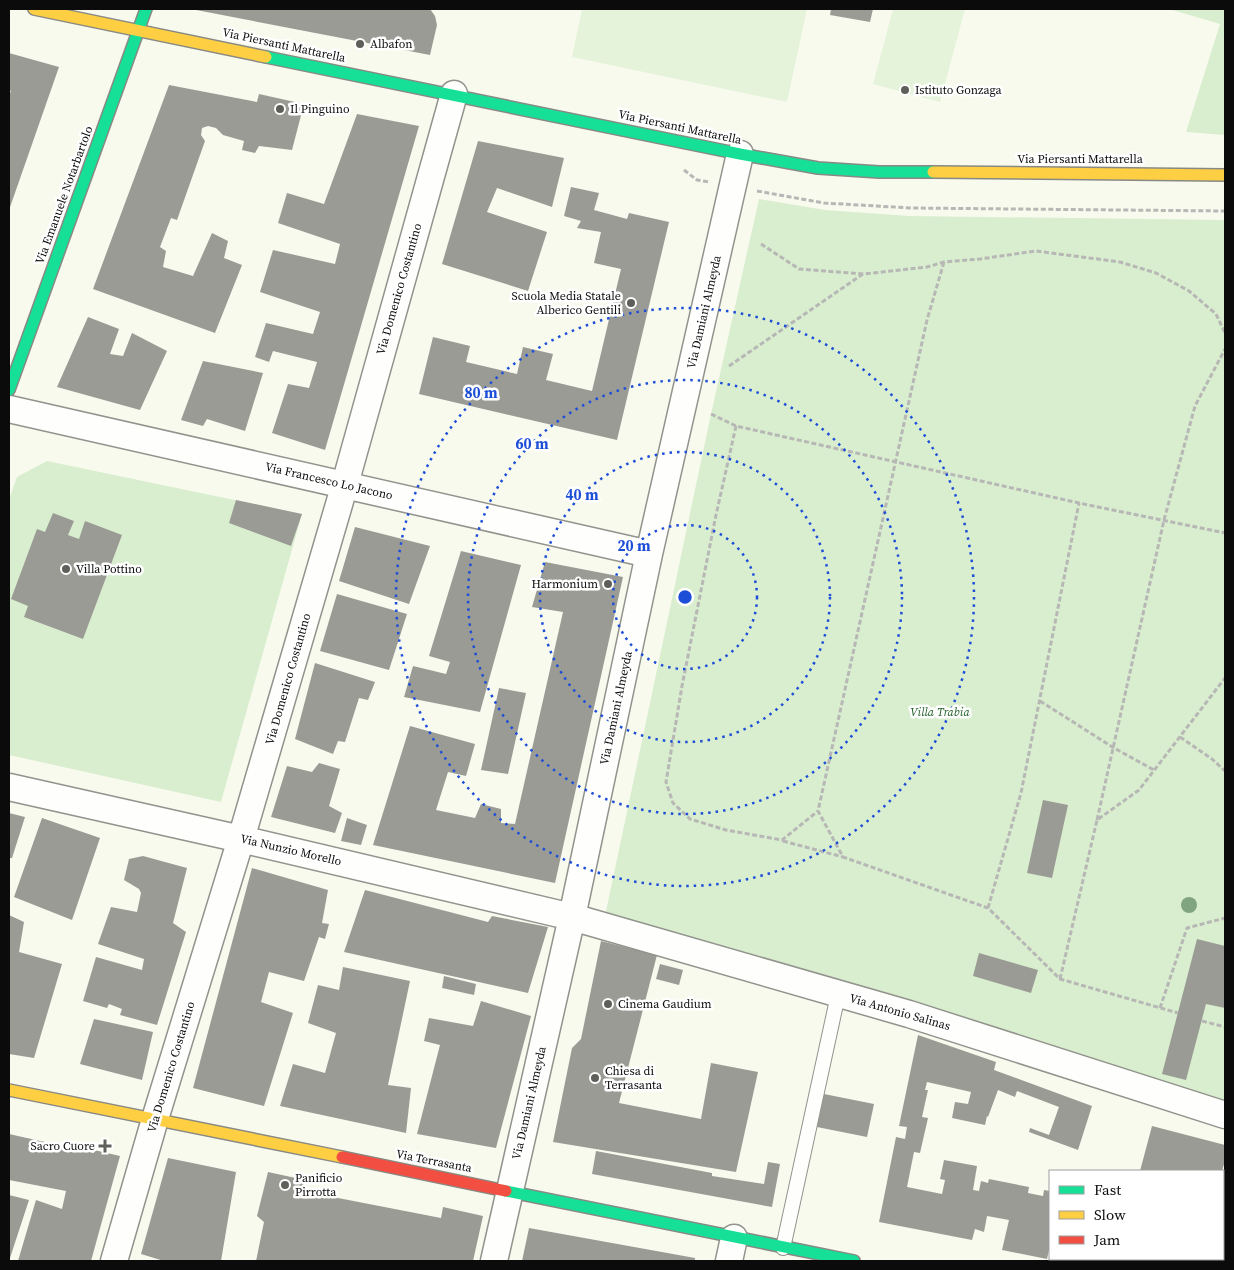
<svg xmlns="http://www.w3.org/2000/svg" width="1234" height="1270" font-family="'Source Serif 4',serif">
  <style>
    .green { fill: #d9eecf }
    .pitch { fill: #e4f3d9 }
    .building { fill: #9b9b95 }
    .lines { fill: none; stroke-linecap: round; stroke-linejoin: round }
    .lane-casing { stroke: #92938d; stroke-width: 16 }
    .street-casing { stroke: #92938d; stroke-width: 29 }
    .fast-casing { stroke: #888984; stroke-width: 14 }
    .slow-casing { stroke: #888984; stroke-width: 14 }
    .jam-casing { stroke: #888984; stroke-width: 14 }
    .path { stroke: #b7b7b5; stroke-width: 3; stroke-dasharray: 5 2.5; stroke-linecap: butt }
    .lane { stroke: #fefefc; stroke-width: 14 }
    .street { stroke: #fefefc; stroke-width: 26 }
    .fast { stroke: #16e098; stroke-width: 11 }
    .slow { stroke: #ffcf43; stroke-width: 11 }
    .jam { stroke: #f24e42; stroke-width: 11 }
    .tree { fill: #81a480 }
    .ring { fill: none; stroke: #1d4ed8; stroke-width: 2.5; stroke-dasharray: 2.5 5 }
    .poi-dot { fill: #5e5f5a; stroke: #fff; stroke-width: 2 }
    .labels { text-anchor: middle; stroke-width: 5; stroke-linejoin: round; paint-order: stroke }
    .poi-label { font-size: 12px; fill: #0b0b0b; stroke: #fff; text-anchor: start }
    .street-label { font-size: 12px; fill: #0b0b0b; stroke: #fff }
    .park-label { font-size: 12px; font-style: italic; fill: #205e26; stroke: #fff }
    .centre { fill: #1d4ed8; stroke: #fff; stroke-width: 2.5 }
    .ring-label { font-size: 15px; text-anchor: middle; font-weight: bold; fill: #1d4ed8; stroke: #fff; stroke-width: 5; stroke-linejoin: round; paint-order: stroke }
  </style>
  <rect width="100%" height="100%" fill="#f8faee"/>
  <path class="green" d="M 1169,9 L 1225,9 L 1225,135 L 1186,132 L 1220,24 Z
    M 759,199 L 825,210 L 909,216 L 1225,220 L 1225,1104 L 605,916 L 711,414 Z
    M 47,461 L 302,514 L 221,802 L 9,755 L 9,500 L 17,477 Z"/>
  <path class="pitch" d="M 582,9 L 807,9 L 787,102 L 572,57 Z
    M 893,9 L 965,9 L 940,102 L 873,84 Z"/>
  <path class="building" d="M 191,9 L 430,9 L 435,16 L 437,25 L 430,55 Z
    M 831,9 L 873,9 L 870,22 L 830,15 Z
    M 9,53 L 59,67 L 9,210 L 9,95 L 11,91 L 9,90 Z
    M 169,85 L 257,102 L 259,94 L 304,104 L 292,150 L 259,146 L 255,153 L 242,150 L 244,141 L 223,135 L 216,128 L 208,126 L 202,128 L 201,135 L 205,141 L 177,220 L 171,218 L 160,247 L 166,251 L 163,267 L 193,276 L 212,233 L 228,241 L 224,258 L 242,265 L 215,333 L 93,289 Z
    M 357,114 L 419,126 L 325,450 L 272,433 L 288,384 L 309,388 L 317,362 L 273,351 L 269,362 L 255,357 L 266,323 L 313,334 L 320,312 L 260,292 L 273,250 L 335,264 L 340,244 L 278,223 L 287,193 L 324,204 Z
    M 478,141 L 564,158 L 552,207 L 497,188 L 487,212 L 547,232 L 528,291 L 442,264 Z
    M 571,187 L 599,193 L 594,210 L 627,219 L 629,213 L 669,222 L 617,440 L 419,394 L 433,337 L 470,346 L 466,362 L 517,374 L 523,347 L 553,354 L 546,380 L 592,391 L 621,269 L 594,263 L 601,232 L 577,228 L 581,221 L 564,216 Z
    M 88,317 L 119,329 L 110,354 L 123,356 L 132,333 L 167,351 L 140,410 L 57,387 Z
    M 203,361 L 263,373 L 245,431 L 207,419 L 203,426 L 181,420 Z
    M 236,500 L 302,514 L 291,546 L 229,523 Z
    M 53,513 L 74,521 L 68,535 L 79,539 L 85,521 L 122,535 L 83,639 L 24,617 L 28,606 L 11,599 L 37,529 L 45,532 Z
    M 355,527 L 430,546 L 409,604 L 339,581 Z
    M 461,551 L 521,565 L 480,712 L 404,697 L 413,666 L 446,674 L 450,662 L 429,656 Z
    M 545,562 L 623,577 L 555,883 L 373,845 L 410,726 L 475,744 L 466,776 L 448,772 L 436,810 L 475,818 L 481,804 L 501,809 L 501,823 L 515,824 L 563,612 L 532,607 Z
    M 337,594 L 407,614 L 389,670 L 320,651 Z
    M 315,663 L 375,682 L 368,700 L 359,698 L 345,742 L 338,741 L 333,754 L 295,739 Z
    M 499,688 L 526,693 L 508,774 L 481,770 Z
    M 319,763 L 340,769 L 329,806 L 342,813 L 335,833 L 271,817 L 287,766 L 312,772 Z
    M 1043,800 L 1068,805 L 1052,878 L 1027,873 Z
    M 9,813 L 25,817 L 12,858 L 9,858 Z
    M 42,818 L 100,838 L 72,920 L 14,897 Z
    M 347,818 L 367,825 L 361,845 L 341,841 Z
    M 143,856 L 187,868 L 173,923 L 186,932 L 157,1025 L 120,1015 L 122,1009 L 109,1004 L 107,1008 L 83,1001 L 96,957 L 142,970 L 144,959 L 98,944 L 111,907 L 137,912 L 141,893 L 139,889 L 124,880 L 129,859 Z
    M 252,868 L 328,890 L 322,923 L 329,924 L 325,939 L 319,937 L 304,981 L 269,972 L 261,1002 L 293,1013 L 264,1106 L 193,1088 Z
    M 365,890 L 488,922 L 492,916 L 548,927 L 528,993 L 344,952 Z
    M 9,915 L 24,922 L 19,952 L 62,964 L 34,1058 L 9,1054 Z
    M 1197,939 L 1225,946 L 1225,1008 L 1206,1004 L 1186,1080 L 1162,1074 Z
    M 601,941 L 657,955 L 619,1103 L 701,1119 L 711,1063 L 758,1072 L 736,1172 L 553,1142 L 572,1048 L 581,1039 Z
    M 979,953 L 1038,970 L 1031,993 L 973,976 Z
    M 660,964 L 683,970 L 679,985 L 656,979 Z
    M 343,967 L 410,981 L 388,1085 L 411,1088 L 406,1133 L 280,1106 L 293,1064 L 325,1073 L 336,1033 L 308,1023 L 318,985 L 339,990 Z
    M 444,976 L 476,984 L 474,995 L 442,988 Z
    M 481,1001 L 531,1016 L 496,1148 L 417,1134 L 440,1045 L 424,1041 L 429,1018 L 473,1026 Z
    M 94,1019 L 153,1032 L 142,1080 L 80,1064 Z
    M 918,1035 L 996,1062 L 994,1070 L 1092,1106 L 1078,1150 L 1029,1132 L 1030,1128 L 1049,1135 L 1059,1107 L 1017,1091 L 1015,1097 L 998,1090 L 988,1117 L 987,1116 L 985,1125 L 952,1118 L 955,1102 L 968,1104 L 971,1092 L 927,1082 L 925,1090 L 928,1090 L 922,1117 L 928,1118 L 920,1153 L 914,1152 L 907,1187 L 942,1194 L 945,1180 L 940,1179 L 944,1160 L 977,1166 L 973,1190 L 979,1191 L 981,1181 L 988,1183 L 989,1179 L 1029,1187 L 1028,1193 L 1043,1196 L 1044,1190 L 1050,1191 L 1050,1246 L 1047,1259 L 1002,1250 L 1009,1220 L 987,1216 L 984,1232 L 975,1229 L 972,1240 L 879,1222 L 896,1137 L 905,1139 L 907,1127 L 899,1126 Z
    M 824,1094 L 874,1104 L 867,1137 L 817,1127 Z
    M 1152,1126 L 1225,1145 L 1225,1161 L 1222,1171 L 1140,1171 Z
    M 9,1134 L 94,1153 L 94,1150 L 120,1156 L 91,1261 L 18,1261 L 36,1200 L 62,1209 L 66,1191 L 9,1180 Z
    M 596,1151 L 712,1173 L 712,1176 L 764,1184 L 768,1162 L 780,1164 L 772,1207 L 592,1174 Z
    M 168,1158 L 236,1172 L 221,1261 L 164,1261 L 141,1254 Z
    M 268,1172 L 305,1180 L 302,1191 L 441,1218 L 443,1207 L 483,1216 L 473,1261 L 256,1261 L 264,1222 L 257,1216 Z
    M 1223,1186 L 1225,1187 L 1225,1255 L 1223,1255 Z
    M 9,1195 L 29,1200 L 9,1261 Z
    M 529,1228 L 695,1258 L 695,1261 L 522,1261 Z"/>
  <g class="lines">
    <g class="lane-casing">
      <path id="lane" d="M 783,1248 L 838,995"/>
    </g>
    <g class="street-casing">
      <path id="street" d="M 9,409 L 649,554
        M 9,787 L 241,839 L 572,917 L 909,1014 L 1225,1115
        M 114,1261 L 155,1119 L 241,839 L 345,484 L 454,94
        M 494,1261 L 572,917 L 649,554 L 740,154
        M 729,1261 L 734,1238"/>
    </g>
    <g class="fast-casing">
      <path id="fast" d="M 266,57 L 740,154 L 818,168 L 879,172 L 933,172
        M 9,390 L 146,9
        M 506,1191 L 854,1261"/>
    </g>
    <g class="slow-casing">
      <path id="slow" d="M 34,9 L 266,57
        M 933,172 L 1225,175
        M 9,1090 L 342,1157"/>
    </g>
    <g class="jam-casing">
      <path id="jam" d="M 342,1157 L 506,1191"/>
    </g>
    <path class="path" d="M 684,170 L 697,180 L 709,182
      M 757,191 L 824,203 L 911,208 L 1225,211
      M 761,244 L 799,269 L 864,274 L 927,267 L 944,262 L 980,259 L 1036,251 L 1120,262 L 1156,273 L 1189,291 L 1216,314 L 1225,333
      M 944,262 L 927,320 L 818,811 L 843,857 L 988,908 L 1060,979 L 1178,1013
      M 729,366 L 863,274
      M 711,414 L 736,426 L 1079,503 L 1225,533
      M 736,426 L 716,515 L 682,686 L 666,782 L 673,803 L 690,819 L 726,830 L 782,840 L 818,811
      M 1040,701 L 1114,748 L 1154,770
      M 1180,737 L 1212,759 L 1225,771
      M 1097,820 L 1164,520 L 1195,406 L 1225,349
      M 783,841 L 843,857
      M 988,908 L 1021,793 L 1079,503
      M 1060,979 L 1097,820 L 1139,790 L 1225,678
      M 1160,1008 L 1187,928 L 1225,918
      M 1202,1021 L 1225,1027"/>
    <use href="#lane" class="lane"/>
    <use href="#street" class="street"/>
    <use href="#fast" class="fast"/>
    <use href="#slow" class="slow"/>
    <use href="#jam" class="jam"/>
  </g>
  <circle class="tree" cx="1189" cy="905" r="8"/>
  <g class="ring">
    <circle cx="685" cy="597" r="72"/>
    <circle cx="685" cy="597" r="145"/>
    <circle cx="685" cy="597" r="217"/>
    <circle cx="685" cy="597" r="289"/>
  </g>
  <g class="poi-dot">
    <circle cx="360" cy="44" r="5"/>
    <circle cx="905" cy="90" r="5"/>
    <circle cx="280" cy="109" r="5"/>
    <circle cx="631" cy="303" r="5"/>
    <circle cx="66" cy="569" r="5"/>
    <circle cx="608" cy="584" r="5"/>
    <circle cx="608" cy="1004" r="5"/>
    <circle cx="595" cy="1078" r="5"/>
    <path d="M102.5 1138.5h5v5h5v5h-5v5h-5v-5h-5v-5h5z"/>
    <circle cx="285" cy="1185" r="5"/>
  </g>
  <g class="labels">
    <g class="poi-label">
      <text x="370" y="48">Albafon</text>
      <text x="915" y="94">Istituto Gonzaga</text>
      <text x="290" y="113">Il Pinguino</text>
      <text x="621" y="300" text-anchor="end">Scuola Media Statale<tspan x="621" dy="14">Alberico Gentili</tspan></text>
      <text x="76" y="573">Villa Pottino</text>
      <text x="598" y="588" text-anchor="end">Harmonium</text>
      <text x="618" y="1008">Cinema Gaudium</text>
      <text x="605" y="1075">Chiesa di<tspan x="605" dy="14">Terrasanta</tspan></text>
      <text x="95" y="1150" text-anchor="end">Sacro Cuore</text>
      <text x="295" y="1182">Panificio<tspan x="295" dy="14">Pirrotta</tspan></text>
    </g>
    <g class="street-label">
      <text transform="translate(284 45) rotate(12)" y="4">Via Piersanti Mattarella</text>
      <text transform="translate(680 127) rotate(12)" y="4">Via Piersanti Mattarella</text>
      <text x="1080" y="163">Via Piersanti Mattarella</text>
      <text transform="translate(64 195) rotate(-70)" y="4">Via Emanuele Notarbartolo</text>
      <text transform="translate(399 289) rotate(-74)" y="4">Via Domenico Costantino</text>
      <text transform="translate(704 312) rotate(-77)" y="4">Via Damiani Almeyda</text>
      <text transform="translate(329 481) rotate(13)" y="4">Via Francesco Lo Jacono</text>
      <text transform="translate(288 679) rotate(-74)" y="4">Via Domenico Costantino</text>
      <text transform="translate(616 708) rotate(-78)" y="4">Via Damiani Almeyda</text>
      <text transform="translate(291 850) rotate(13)" y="4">Via Nunzio Morello</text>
      <text transform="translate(900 1012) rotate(16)" y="4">Via Antonio Salinas</text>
      <text transform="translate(171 1067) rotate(-73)" y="4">Via Domenico Costantino</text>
      <text transform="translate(529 1103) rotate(-77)" y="4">Via Damiani Almeyda</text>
      <text transform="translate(434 1161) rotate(11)" y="4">Via Terrasanta</text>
    </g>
    <g class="park-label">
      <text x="940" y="716">Villa Trabia</text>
    </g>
  </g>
  <circle cx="685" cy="597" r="8" class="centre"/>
  <g class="ring-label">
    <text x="481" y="398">80 m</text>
    <text x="532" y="449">60 m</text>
    <text x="582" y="500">40 m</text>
    <text x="634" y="551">20 m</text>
  </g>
  <rect width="1234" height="1270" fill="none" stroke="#0b0b0b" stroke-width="20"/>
  <rect x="1049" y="1170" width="175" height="90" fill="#ffffff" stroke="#9d9d9d"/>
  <rect x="1059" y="1186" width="25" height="8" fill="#16e098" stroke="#9d9d9d"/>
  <text x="1094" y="1195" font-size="15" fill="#0b0b0b">Fast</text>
  <rect x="1059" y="1211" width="25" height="8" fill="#ffcf43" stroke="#9d9d9d"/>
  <text x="1094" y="1220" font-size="15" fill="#0b0b0b">Slow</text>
  <rect x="1059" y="1236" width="25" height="8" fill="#f24e42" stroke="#9d9d9d"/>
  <text x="1094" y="1245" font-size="15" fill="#0b0b0b">Jam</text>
</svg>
